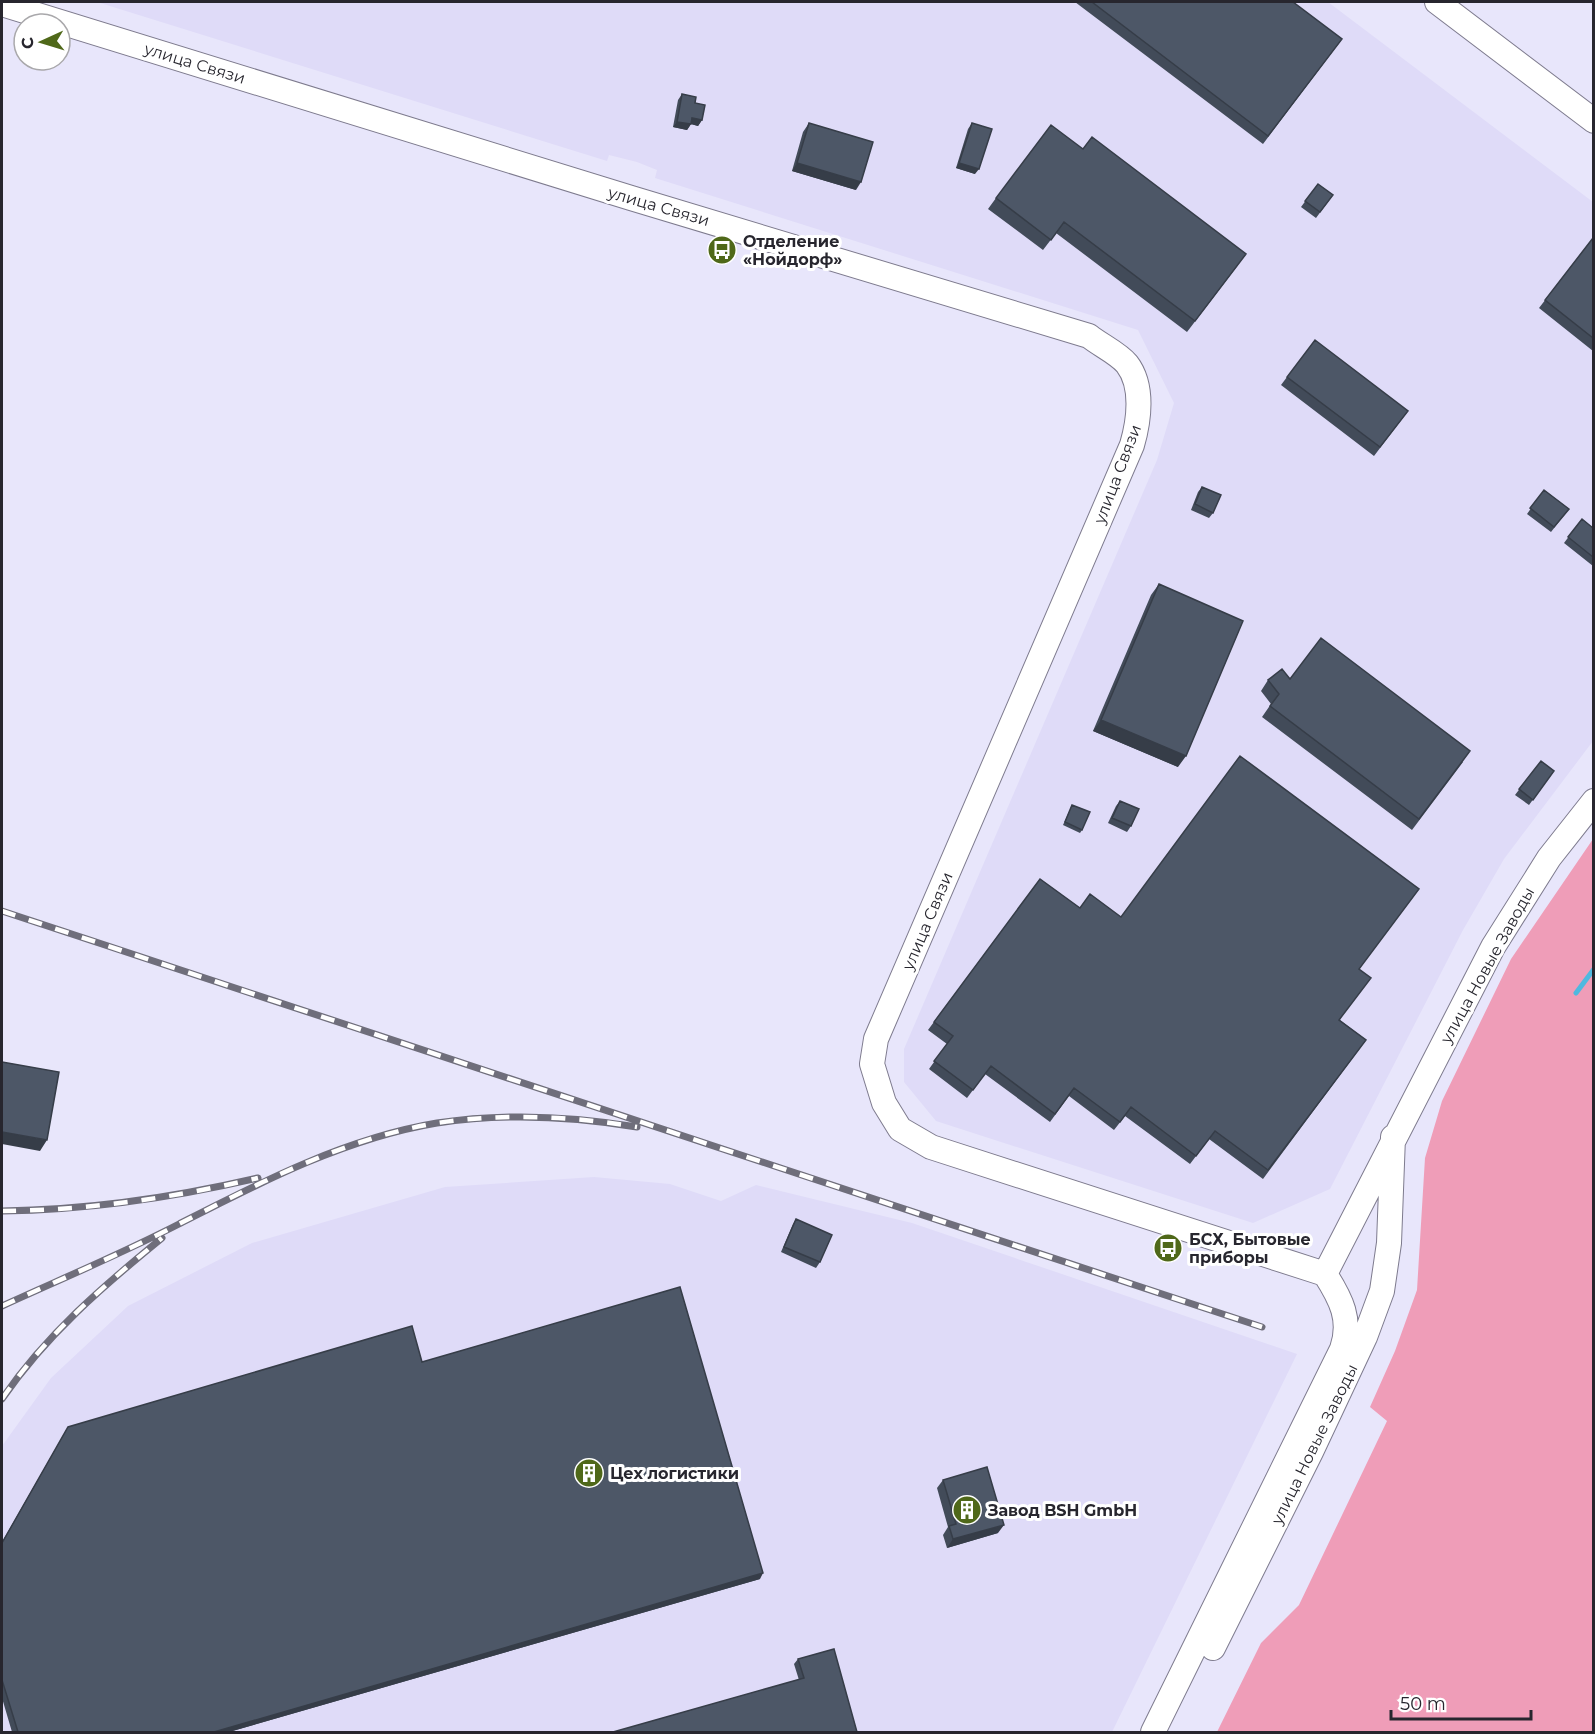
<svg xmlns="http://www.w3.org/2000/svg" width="1595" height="1734" font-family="Montserrat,sans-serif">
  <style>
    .built { fill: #dfdbf8 }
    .green { fill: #ef9db8 }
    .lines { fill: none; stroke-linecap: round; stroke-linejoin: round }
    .stream { stroke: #4fb9df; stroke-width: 5 }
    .tertiary-casing { stroke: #7e7b8e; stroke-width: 26 }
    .tertiary { stroke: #fff; stroke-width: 24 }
    .rail-casing { stroke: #6f6e7b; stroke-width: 7 }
    .rail { stroke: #fff; stroke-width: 4.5; stroke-dasharray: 14; stroke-linecap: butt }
    .wall { fill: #424b59 }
    .shaded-wall { fill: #363d48 }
    .building { fill: #4d5767; stroke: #363d48; stroke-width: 1.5 }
    .labels { text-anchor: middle; stroke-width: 6; stroke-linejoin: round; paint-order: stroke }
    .street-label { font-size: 16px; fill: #27262e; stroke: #fff }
    .poi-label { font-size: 16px; font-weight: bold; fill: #27262e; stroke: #fff; text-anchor: start }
  </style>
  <rect width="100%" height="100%" fill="#e8e6fb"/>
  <path class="built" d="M 97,2 L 1328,2 L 1593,202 L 1593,741 L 1504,859 L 1463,930 L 1330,1189 L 1253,1223 L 936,1121 L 904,1082 L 904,1049 L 1157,460 L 1174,403 L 1138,330 L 655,178 L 657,170 L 637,162 L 609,155 L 607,161 Z
    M 594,1177 L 670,1184 L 721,1201 L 756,1185 L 912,1223 L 1297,1354 L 1112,1732 L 2,1732 L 2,1446 L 51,1378 L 128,1306 L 252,1243 L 445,1187 Z"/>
  <path class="green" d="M 1593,839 L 1593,1732 L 1217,1732 L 1261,1643 L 1299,1605 L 1387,1421 L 1370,1407 L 1395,1351 L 1417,1290 L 1425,1158 L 1442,1101 L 1511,959 Z"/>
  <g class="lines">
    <path class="stream" d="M 1576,993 L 1594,969"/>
    <g class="tertiary-casing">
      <path id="tertiary" d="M 1437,2 L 1594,121
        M 2,4 L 631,198 L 1089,336 C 1100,345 1118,353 1127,364 C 1144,386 1139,421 1132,445 L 876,1039 L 872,1064 L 884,1103 L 900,1129 L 931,1147 L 1325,1274 C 1341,1299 1352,1320 1342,1349 L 1153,1732
        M 1325,1274 L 1493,947 L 1549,858 L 1594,801
        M 1213,1648 L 1311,1452 L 1365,1337 L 1382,1291 L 1389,1243 L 1393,1137"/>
    </g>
    <use href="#tertiary" class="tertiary"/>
    <g class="rail-casing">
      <path id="rail" d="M 2,911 L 1262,1327
        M 2,1211 C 91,1210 172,1198 258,1178
        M 2,1306 C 61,1279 121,1254 179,1224 C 261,1182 346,1138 437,1123 C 503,1113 571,1116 637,1127
        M 2,1399 C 46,1335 102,1287 162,1238"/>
    </g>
    <use href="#rail" class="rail"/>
  </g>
  <path class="wall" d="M 1075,2 L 1293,2 L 1342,39 L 1263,144 Z
    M 682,94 L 695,103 L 702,120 L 698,126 L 691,124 L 687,130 L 673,127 L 678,100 Z
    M 809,123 L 856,190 L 792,171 L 803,132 Z
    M 972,123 L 975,174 L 956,168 L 968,129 Z
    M 1318,184 L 1333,195 L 1316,218 L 1301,207 Z
    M 996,198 L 1238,265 L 1187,332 L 1056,233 L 1043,250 L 988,209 Z
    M 1593,238 L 1593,351 L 1539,308 Z
    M 1287,377 L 1408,411 L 1374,456 L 1281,385 Z
    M 1202,487 L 1213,513 L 1209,518 L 1191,510 L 1198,492 Z
    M 1544,490 L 1569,509 L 1551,532 L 1527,514 Z
    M 1582,519 L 1593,528 L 1593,566 L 1564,543 Z
    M 1159,584 L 1178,767 L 1093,731 L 1151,595 Z
    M 1290,679 L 1463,762 L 1412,830 L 1262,717 L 1271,704 L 1261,691 L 1268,680 Z
    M 1541,761 L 1554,771 L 1529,805 L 1515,795 Z
    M 1120,801 L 1131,826 L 1127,832 L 1108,823 L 1116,806 Z
    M 1072,805 L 1082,830 L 1080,833 L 1063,825 Z
    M 1040,879 L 1080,908 L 1359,969 L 1340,1020 L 1366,1040 L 1263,1179 L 1209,1139 L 1190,1164 L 1125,1116 L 1114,1130 L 1069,1096 L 1050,1122 L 985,1074 L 967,1098 L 929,1069 L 947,1044 L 928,1030 Z
    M 796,1219 L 820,1262 L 816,1268 L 781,1252 L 793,1224 Z
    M 422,1362 L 760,1579 L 229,1732 L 12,1732 L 2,1698 L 2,1542 L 68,1427 Z
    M 943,1480 L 998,1533 L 947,1548 L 943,1535 L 948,1527 L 937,1488 Z
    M 798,1659 L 857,1732 L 799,1680 L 794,1664 Z"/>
  <path class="shaded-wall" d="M 692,118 L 702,120 L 698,126 L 691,124 L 687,130 L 673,127 L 677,122 Z
    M 797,163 L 861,182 L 856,190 L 792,171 Z
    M 959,163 L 979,169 L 975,174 L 956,168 Z
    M 1101,720 L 1186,756 L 1178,767 L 1093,731 Z
    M 2,1132 L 47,1140 L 40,1151 L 2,1144 Z
    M 1004,1525 L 998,1533 L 947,1548 L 953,1539 Z
    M 763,1573 L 760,1579 L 229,1732 L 214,1732 Z"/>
  <path class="building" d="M 1092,2 L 1293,2 L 1342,39 L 1268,136 Z
    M 682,94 L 696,97 L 695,103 L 705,105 L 702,120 L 692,118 L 691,124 L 677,122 Z
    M 809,123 L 873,142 L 861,182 L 797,163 Z
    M 972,123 L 992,129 L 979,169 L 959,163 Z
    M 1051,125 L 1083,149 L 1092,137 L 1246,254 L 1195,321 L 1064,222 L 1051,240 L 996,198 Z
    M 1318,184 L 1333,195 L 1320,212 L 1305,201 Z
    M 1593,238 L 1593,338 L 1545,300 Z
    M 1315,340 L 1408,411 L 1380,447 L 1287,377 Z
    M 1202,487 L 1221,495 L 1213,513 L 1195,504 Z
    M 1544,490 L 1569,509 L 1554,527 L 1530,508 Z
    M 1582,519 L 1593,528 L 1593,557 L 1568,537 Z
    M 1159,584 L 1243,621 L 1186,756 L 1101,720 Z
    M 1321,638 L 1470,751 L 1419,819 L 1270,706 L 1279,694 L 1268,680 L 1282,669 L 1290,679 Z
    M 1240,756 L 1419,889 L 1359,969 L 1371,978 L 1339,1020 L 1366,1040 L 1268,1170 L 1215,1131 L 1196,1156 L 1131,1107 L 1120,1122 L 1074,1088 L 1055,1114 L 991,1066 L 973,1090 L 934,1061 L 953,1036 L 934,1022 L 1040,879 L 1080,908 L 1090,894 L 1121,917 Z
    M 1541,761 L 1554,771 L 1533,800 L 1519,789 Z
    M 1120,801 L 1139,809 L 1131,826 L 1112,818 Z
    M 1072,805 L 1090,812 L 1082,830 L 1065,822 Z
    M 2,1062 L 59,1072 L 47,1140 L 2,1132 Z
    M 796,1219 L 832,1235 L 820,1262 L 784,1247 Z
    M 680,1287 L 763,1573 L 214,1732 L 18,1732 L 2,1680 L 2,1543 L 68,1427 L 412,1326 L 422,1362 Z
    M 987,1467 L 1004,1525 L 953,1539 L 949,1526 L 956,1524 L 943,1480 Z
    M 834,1649 L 857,1732 L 613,1732 L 804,1678 L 798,1659 Z"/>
  <defs>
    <g id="bus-disc" transform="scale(1.5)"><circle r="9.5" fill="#4f6819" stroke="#fff"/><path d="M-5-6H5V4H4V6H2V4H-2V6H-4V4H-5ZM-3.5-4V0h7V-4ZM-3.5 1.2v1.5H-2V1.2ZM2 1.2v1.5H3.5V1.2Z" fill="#fff"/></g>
    <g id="building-disc" transform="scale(1.5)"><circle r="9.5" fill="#4f6819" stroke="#fff"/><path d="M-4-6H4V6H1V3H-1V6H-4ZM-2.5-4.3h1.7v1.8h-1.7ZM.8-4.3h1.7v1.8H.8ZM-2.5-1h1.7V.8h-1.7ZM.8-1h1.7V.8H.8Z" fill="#fff"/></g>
  </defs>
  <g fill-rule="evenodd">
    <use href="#bus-disc" x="722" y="250"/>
    <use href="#bus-disc" x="1168" y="1248"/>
    <use href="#building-disc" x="589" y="1473"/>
    <use href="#building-disc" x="967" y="1510"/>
  </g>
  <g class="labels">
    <g class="street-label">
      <text transform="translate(195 63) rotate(17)" y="6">улица Связи</text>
      <text transform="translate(659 206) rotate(16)" y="6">улица Связи</text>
      <text transform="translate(1117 474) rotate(-69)" y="6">улица Связи</text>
      <text transform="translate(927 921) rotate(-67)" y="6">улица Связи</text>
      <text transform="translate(1487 965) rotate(-61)" y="6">улица Новые Заводы</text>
      <text transform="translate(1314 1444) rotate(-64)" y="6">улица Новые Заводы</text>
    </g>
    <g class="poi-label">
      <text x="743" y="247">Отделение<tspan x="743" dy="18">«Нойдорф»</tspan></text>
      <text x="1189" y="1245">БСХ, Бытовые<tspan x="1189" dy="18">приборы</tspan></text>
      <text x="610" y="1479">Цех логистики</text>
      <text x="988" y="1516">Завод BSH GmbH</text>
    </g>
  </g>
  <rect width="1595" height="1734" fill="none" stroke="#27262e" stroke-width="6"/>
  <g transform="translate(42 42) rotate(266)"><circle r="28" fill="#ffffff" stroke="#a9a8ab" stroke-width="1.5"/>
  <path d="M0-4.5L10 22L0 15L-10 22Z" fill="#4f6819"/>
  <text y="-9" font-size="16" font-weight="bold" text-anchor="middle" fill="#27262e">С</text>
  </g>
  <path d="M1391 1710v9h140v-9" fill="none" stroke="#27262e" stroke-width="3"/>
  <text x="1400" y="1710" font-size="18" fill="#27262e" stroke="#ffffff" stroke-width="4.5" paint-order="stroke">50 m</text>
</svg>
